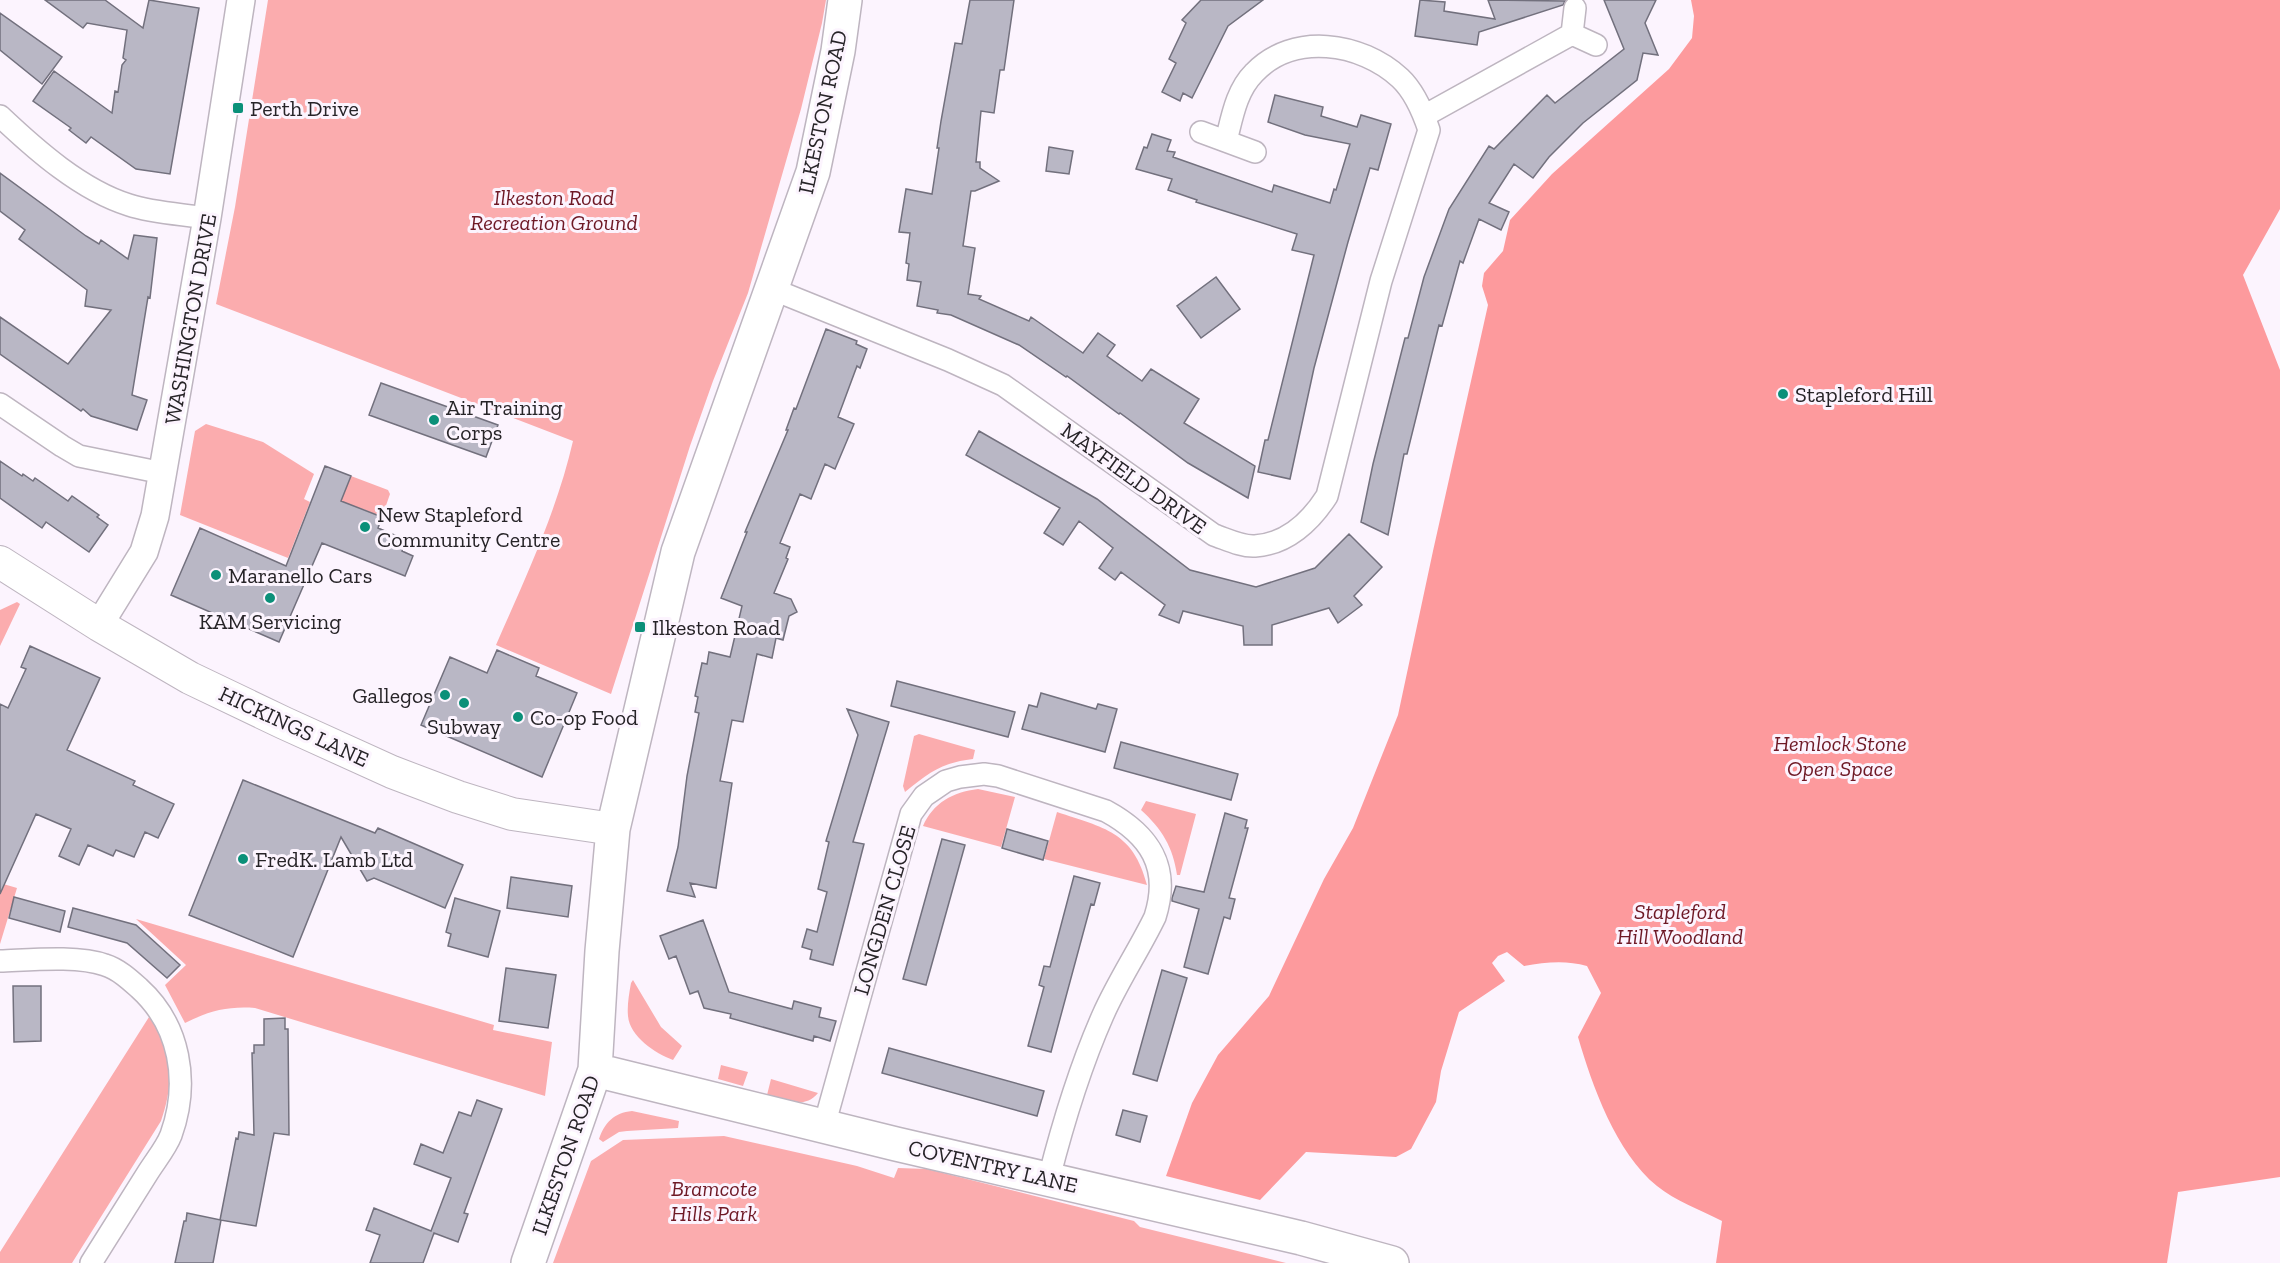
<svg xmlns="http://www.w3.org/2000/svg" width="2280" height="1263" font-family="'Zilla Slab',serif">
  <style>
    .green { fill: #fbacae }
    .forest { fill: #fd9a9d }
    .building { fill: #b9b7c5; stroke: #72707d; stroke-width: 1.5 }
    .lines { fill: none; stroke-linecap: round; stroke-linejoin: round }
    .minor-casing { stroke: #beb5c0; stroke-width: 24 }
    .tertiary-casing { stroke: #beb5c0; stroke-width: 30 }
    .secondary-casing { stroke: #beb5c0; stroke-width: 34 }
    .primary-casing { stroke: #beb5c0; stroke-width: 36 }
    .minor { stroke: #fff; stroke-width: 21 }
    .tertiary { stroke: #fff; stroke-width: 27 }
    .secondary { stroke: #fff; stroke-width: 32 }
    .primary { stroke: #fff; stroke-width: 33 }
    .poi-dot { fill: #0b9079; stroke: #fcf4fe; stroke-width: 2 }
    .labels { text-anchor: middle; stroke-width: 6; stroke-linejoin: round; paint-order: stroke }
    .poi-label { font-size: 22px; fill: #272428; stroke: #fcf4fe; text-anchor: start }
    .street-label { font-size: 22px; fill: #272428; stroke: #fcf4fe }
    .park-label { font-size: 22px; font-style: italic; fill: #6e1825; stroke: #fcf4fe }
  </style>
  <rect width="100%" height="100%" fill="#fcf4fe"/>
  <path class="green" d="M 268,0 L 826,0 L 822,23 L 801,109 L 748,293 L 713,381 L 690,446 L 611,694 L 496,645 C 525,579 557,511 573,441 L 216,304 L 235,207 Z
    M 206,424 L 263,442 L 314,474 L 304,499 L 310,502 L 288,558 L 180,515 L 195,431 Z
    M 351,476 L 388,490 L 390,494 L 382,517 L 363,509 L 358,519 L 337,510 Z
    M 17,602 L 20,604 L 0,646 L 0,610 Z
    M 919,734 L 975,750 L 973,759 C 941,763 930,772 905,792 L 903,786 L 914,736 Z
    M 978,789 L 1015,797 L 1001,847 L 923,826 C 933,803 953,792 978,789 Z
    M 1146,801 L 1196,814 L 1180,875 L 1177,875 C 1173,847 1162,829 1141,810 Z
    M 1057,812 C 1104,828 1133,831 1147,885 L 1044,859 Z
    M 0,883 L 17,888 L 0,944 Z
    M 136,919 L 494,1025 L 493,1030 L 552,1042 L 545,1096 L 255,1008 C 228,1006 209,1011 185,1023 L 165,985 L 186,965 Z
    M 633,980 L 661,1027 L 682,1046 L 673,1060 C 655,1053 630,1037 628,1016 C 627,1006 629,994 631,983 Z
    M 149,1017 C 174,1051 174,1083 161,1121 L 72,1263 L 0,1263 L 0,1252 Z
    M 721,1065 L 748,1072 L 743,1086 L 718,1079 Z
    M 771,1079 L 818,1093 C 804,1110 784,1100 767,1095 Z
    M 632,1111 L 679,1121 L 678,1128 L 627,1131 L 619,1132 L 603,1142 L 599,1139 C 605,1122 614,1113 632,1111 Z
    M 724,1136 L 857,1166 L 894,1178 L 898,1168 L 927,1169 L 1134,1221 L 1140,1227 L 1286,1263 L 553,1263 L 591,1161 L 623,1140 Z"/>
  <path class="forest" d="M 1691,0 L 2280,0 L 2280,209 L 2243,275 L 2280,370 L 2280,1177 L 2178,1192 L 2167,1263 L 1716,1263 L 1722,1221 C 1701,1210 1675,1201 1657,1186 C 1616,1153 1592,1085 1578,1037 L 1601,993 L 1587,966 C 1566,960 1546,962 1524,966 L 1507,952 L 1498,956 L 1492,963 L 1505,981 L 1459,1012 L 1441,1071 L 1436,1102 L 1411,1149 L 1396,1157 L 1306,1152 L 1260,1200 L 1166,1176 L 1192,1103 L 1218,1055 L 1269,996 L 1324,879 L 1353,828 L 1398,715 L 1433,551 L 1488,305 L 1482,286 L 1484,273 L 1503,251 L 1510,220 L 1552,174 L 1669,69 L 1692,38 L 1694,16 Z"/>
  <path class="building" d="M 45,0 L 105,0 L 143,28 L 149,0 L 199,8 L 170,174 L 136,169 L 91,137 L 86,143 L 69,130 L 71,128 L 33,101 L 54,71 L 112,113 L 115,91 L 118,92 L 122,65 L 126,60 L 123,58 L 127,30 L 87,23 L 83,28 Z
    M 970,0 L 1014,0 L 1004,70 L 1000,70 L 994,113 L 981,111 L 976,162 L 980,162 L 980,168 L 999,181 L 975,191 L 971,191 L 963,246 L 975,248 L 968,294 L 981,296 L 979,299 L 1029,321 L 1031,317 L 1083,353 L 1098,333 L 1115,345 L 1107,356 L 1142,381 L 1151,369 L 1199,399 L 1184,423 L 1255,466 L 1248,498 L 1188,463 L 1120,413 L 1119,414 L 1067,376 L 1066,377 L 1019,345 L 951,315 L 937,313 L 938,310 L 917,306 L 921,282 L 907,280 L 909,264 L 906,263 L 910,233 L 899,232 L 906,189 L 932,194 L 939,148 L 937,148 L 941,121 L 955,43 L 962,44 Z
    M 1201,0 L 1263,0 L 1228,26 L 1192,98 L 1183,93 L 1180,101 L 1162,92 L 1176,63 L 1169,59 L 1186,23 L 1182,20 Z
    M 1420,0 L 1445,2 L 1444,11 L 1495,19 L 1488,0 L 1565,1 L 1563,5 L 1479,32 L 1477,45 L 1415,36 Z
    M 1604,0 L 1656,0 L 1645,23 L 1658,55 L 1643,53 L 1637,80 L 1583,123 L 1549,157 L 1533,178 L 1514,164 L 1489,203 L 1509,212 L 1501,230 L 1479,219 L 1463,263 L 1460,261 L 1442,326 L 1439,325 L 1407,454 L 1404,454 L 1388,535 L 1361,522 L 1373,464 L 1405,338 L 1408,338 L 1424,277 L 1449,209 L 1489,146 L 1494,149 L 1547,95 L 1555,103 L 1624,49 Z
    M 0,13 L 62,57 L 42,84 L 0,50 Z
    M 1275,95 L 1323,107 L 1321,116 L 1357,127 L 1361,115 L 1391,124 L 1378,170 L 1370,168 L 1348,242 L 1314,368 L 1290,479 L 1258,472 L 1265,440 L 1268,440 L 1314,255 L 1292,250 L 1297,234 L 1196,202 L 1197,200 L 1168,190 L 1172,179 L 1136,169 L 1144,147 L 1147,148 L 1152,134 L 1171,140 L 1167,151 L 1175,152 L 1173,157 L 1272,192 L 1274,185 L 1330,203 L 1334,189 L 1336,190 L 1350,144 L 1305,135 L 1268,122 Z
    M 1049,147 L 1073,151 L 1069,174 L 1046,171 Z
    M 0,173 L 86,236 L 99,244 L 101,240 L 128,259 L 134,235 L 157,238 L 150,298 L 148,297 L 132,395 L 147,400 L 137,430 L 91,416 L 83,409 L 81,411 L 0,354 L 0,317 L 68,364 L 111,310 L 85,306 L 87,290 L 19,239 L 25,230 L 0,211 Z
    M 1216,277 L 1240,309 L 1201,338 L 1177,306 Z
    M 826,329 L 857,341 L 856,344 L 867,349 L 860,368 L 857,366 L 838,417 L 854,424 L 835,469 L 825,464 L 811,499 L 800,494 L 780,543 L 790,547 L 786,558 L 788,559 L 774,593 L 791,599 L 797,612 L 789,616 L 783,640 L 776,638 L 772,658 L 757,654 L 743,722 L 732,720 L 720,781 L 732,783 L 716,888 L 690,883 L 695,897 L 667,891 L 678,847 L 687,776 L 699,713 L 695,712 L 698,697 L 695,696 L 702,663 L 707,664 L 709,652 L 730,657 L 742,606 L 721,598 L 747,532 L 745,532 L 788,430 L 786,430 L 794,408 L 796,409 Z
    M 381,383 L 498,425 L 486,457 L 369,415 Z
    M 979,431 L 1097,499 L 1190,570 L 1256,587 L 1315,568 L 1349,534 L 1382,567 L 1354,596 L 1362,605 L 1338,623 L 1329,608 L 1272,625 L 1272,645 L 1244,645 L 1243,626 L 1183,611 L 1179,623 L 1159,615 L 1165,605 L 1121,572 L 1115,580 L 1099,568 L 1113,548 L 1079,521 L 1063,545 L 1044,533 L 1060,508 L 966,455 Z
    M 0,461 L 22,476 L 23,474 L 33,481 L 35,478 L 68,501 L 72,496 L 99,515 L 97,517 L 108,525 L 89,552 L 46,522 L 42,528 L 0,498 Z
    M 325,466 L 351,476 L 341,501 L 382,517 L 378,528 L 406,540 L 402,551 L 413,556 L 405,576 L 322,543 L 279,642 L 171,595 L 200,528 L 286,566 Z
    M 30,646 L 100,678 L 67,750 L 135,781 L 133,785 L 174,804 L 158,838 L 145,832 L 134,857 L 116,850 L 113,856 L 88,845 L 79,865 L 59,856 L 71,829 L 36,814 L 0,894 L 0,704 L 8,708 L 26,669 L 21,667 Z
    M 497,650 L 539,668 L 536,676 L 577,693 L 542,777 L 421,725 L 450,657 L 487,673 Z
    M 897,681 L 1015,712 L 1008,737 L 891,706 Z
    M 1041,693 L 1096,709 L 1098,704 L 1117,709 L 1105,752 L 1022,729 L 1029,705 L 1037,707 Z
    M 847,709 L 889,722 L 853,842 L 864,844 L 833,965 L 810,959 L 812,950 L 802,947 L 807,929 L 817,932 L 827,892 L 818,889 L 829,842 L 826,841 L 858,735 Z
    M 1121,742 L 1238,774 L 1231,800 L 1114,768 Z
    M 243,780 L 375,833 L 378,828 L 463,865 L 445,908 L 374,878 L 367,881 L 341,837 L 293,957 L 189,915 Z
    M 1225,813 L 1247,820 L 1245,828 L 1248,828 L 1229,898 L 1235,899 L 1230,919 L 1224,917 L 1208,974 L 1184,967 L 1199,909 L 1172,901 L 1172,898 L 1176,886 L 1204,892 Z
    M 1007,829 L 1048,841 L 1043,860 L 1002,848 Z
    M 942,839 L 965,845 L 926,985 L 903,979 Z
    M 1074,876 L 1100,883 L 1094,905 L 1091,904 L 1051,1052 L 1028,1046 L 1044,987 L 1039,985 L 1044,966 L 1050,967 Z
    M 511,877 L 572,886 L 568,917 L 507,908 Z
    M 14,897 L 65,911 L 60,932 L 9,918 Z
    M 455,898 L 500,911 L 488,957 L 448,946 L 451,934 L 446,932 Z
    M 73,908 L 136,925 L 180,965 L 167,978 L 127,943 L 68,927 Z
    M 703,920 L 729,992 L 792,1009 L 794,1001 L 821,1008 L 819,1017 L 836,1021 L 830,1041 L 814,1036 L 813,1041 L 730,1018 L 731,1014 L 704,1008 L 698,991 L 690,994 L 676,956 L 669,959 L 660,936 Z
    M 506,968 L 556,975 L 548,1028 L 499,1021 Z
    M 1162,970 L 1187,978 L 1157,1081 L 1133,1074 Z
    M 13,986 L 41,986 L 41,1041 L 14,1042 Z
    M 285,1018 L 285,1029 L 288,1029 L 289,1135 L 274,1133 L 256,1226 L 220,1220 L 236,1138 L 238,1139 L 239,1132 L 254,1135 L 252,1053 L 254,1053 L 254,1045 L 264,1045 L 264,1019 Z
    M 889,1048 L 1044,1091 L 1037,1116 L 882,1073 Z
    M 477,1100 L 502,1109 L 464,1213 L 468,1214 L 458,1242 L 434,1233 L 423,1263 L 370,1263 L 380,1235 L 366,1230 L 374,1208 L 431,1231 L 451,1178 L 414,1164 L 421,1144 L 443,1153 L 459,1112 L 471,1116 Z
    M 1123,1110 L 1147,1116 L 1140,1142 L 1116,1135 Z
    M 187,1213 L 221,1220 L 213,1263 L 175,1263 L 184,1221 L 186,1221 Z"/>
  <g class="lines">
    <g class="minor-casing">
      <path id="minor" d="M 1575,8 L 1572,34 L 1596,45
        M 0,116 C 36,150 81,190 129,205 C 153,213 182,214 207,218
        M 1424,116 L 1572,34
        M 1201,132 L 1255,152
        M 772,289 L 948,360 L 1003,385 L 1214,535 C 1226,539 1242,547 1255,546 C 1287,544 1311,521 1327,496 L 1381,281 L 1429,130 C 1423,112 1414,91 1400,78 C 1361,42 1293,32 1254,73 C 1236,91 1232,118 1226,141
        M 0,404 L 62,446 L 79,456 L 163,473
        M 0,961 C 29,960 78,955 105,965 C 118,969 129,979 139,988 C 180,1025 190,1082 171,1135 C 166,1148 155,1161 147,1174 C 129,1203 110,1233 91,1263
        M 824,1126 L 911,814 L 924,796 L 946,781 L 960,777 L 984,774 L 998,776 L 1106,811 C 1150,835 1171,867 1155,917 C 1139,950 1118,981 1103,1015 C 1080,1067 1063,1123 1049,1178"/>
    </g>
    <g class="tertiary-casing">
      <path id="tertiary" d="M 99,625 L 144,552 L 155,516 L 207,218 L 241,0"/>
    </g>
    <g class="secondary-casing">
      <path id="secondary" d="M 0,562 L 99,625 L 190,678 L 284,723 L 392,772 L 458,797 L 512,814 L 613,829"/>
    </g>
    <g class="primary-casing">
      <path id="primary" d="M 595,1070 L 896,1144 L 1301,1238 L 1392,1263
        M 528,1263 L 595,1070 L 602,951 L 613,829 L 678,552 L 813,172 L 838,51 L 845,0"/>
    </g>
    <use href="#minor" class="minor"/>
    <use href="#tertiary" class="tertiary"/>
    <use href="#secondary" class="secondary"/>
    <use href="#primary" class="primary"/>
  </g>
  <g class="poi-dot">
    <rect x="232" y="102" width="12" height="12" rx="3"/>
    <circle cx="1783" cy="394" r="6"/>
    <circle cx="434" cy="420" r="6"/>
    <circle cx="365" cy="527" r="6"/>
    <circle cx="216" cy="575" r="6"/>
    <circle cx="270" cy="598" r="6"/>
    <rect x="634" y="621" width="12" height="12" rx="3"/>
    <circle cx="445" cy="695" r="6"/>
    <circle cx="464" cy="703" r="6"/>
    <circle cx="518" cy="717" r="6"/>
    <circle cx="243" cy="859" r="6"/>
  </g>
  <g class="labels">
    <g class="poi-label">
      <text x="250" y="116">Perth Drive</text>
      <text x="1795" y="402">Stapleford Hill</text>
      <text x="446" y="415">Air Training<tspan x="446" dy="25">Corps</tspan></text>
      <text x="377" y="522">New Stapleford<tspan x="377" dy="25">Community Centre</tspan></text>
      <text x="228" y="583">Maranello Cars</text>
      <text x="270" y="629" text-anchor="middle">KAM Servicing</text>
      <text x="652" y="635">Ilkeston Road</text>
      <text x="433" y="703" text-anchor="end">Gallegos</text>
      <text x="530" y="725">Co-op Food</text>
      <text x="464" y="734" text-anchor="middle">Subway</text>
      <text x="255" y="867">FredK. Lamb Ltd</text>
    </g>
    <g class="street-label">
      <text transform="translate(822 112) rotate(-78)" y="8">ILKESTON ROAD</text>
      <text transform="translate(190 319) rotate(-80)" y="8">WASHINGTON DRIVE</text>
      <text transform="translate(1134 478) rotate(36)" y="8">MAYFIELD DRIVE</text>
      <text transform="translate(294 726) rotate(25)" y="8">HICKINGS LANE</text>
      <text transform="translate(884 910) rotate(-74)" y="8">LONGDEN CLOSE</text>
      <text transform="translate(565 1155) rotate(-71)" y="8">ILKESTON ROAD</text>
      <text transform="translate(993 1166) rotate(13)" y="8">COVENTRY LANE</text>
    </g>
    <g class="park-label">
      <text x="554" y="205">Ilkeston Road<tspan x="554" dy="25">Recreation Ground</tspan></text>
      <text x="1840" y="751">Hemlock Stone<tspan x="1840" dy="25">Open Space</tspan></text>
      <text x="1680" y="919">Stapleford<tspan x="1680" dy="25">Hill Woodland</tspan></text>
      <text x="714" y="1196">Bramcote<tspan x="714" dy="25">Hills Park</tspan></text>
    </g>
  </g>
</svg>
